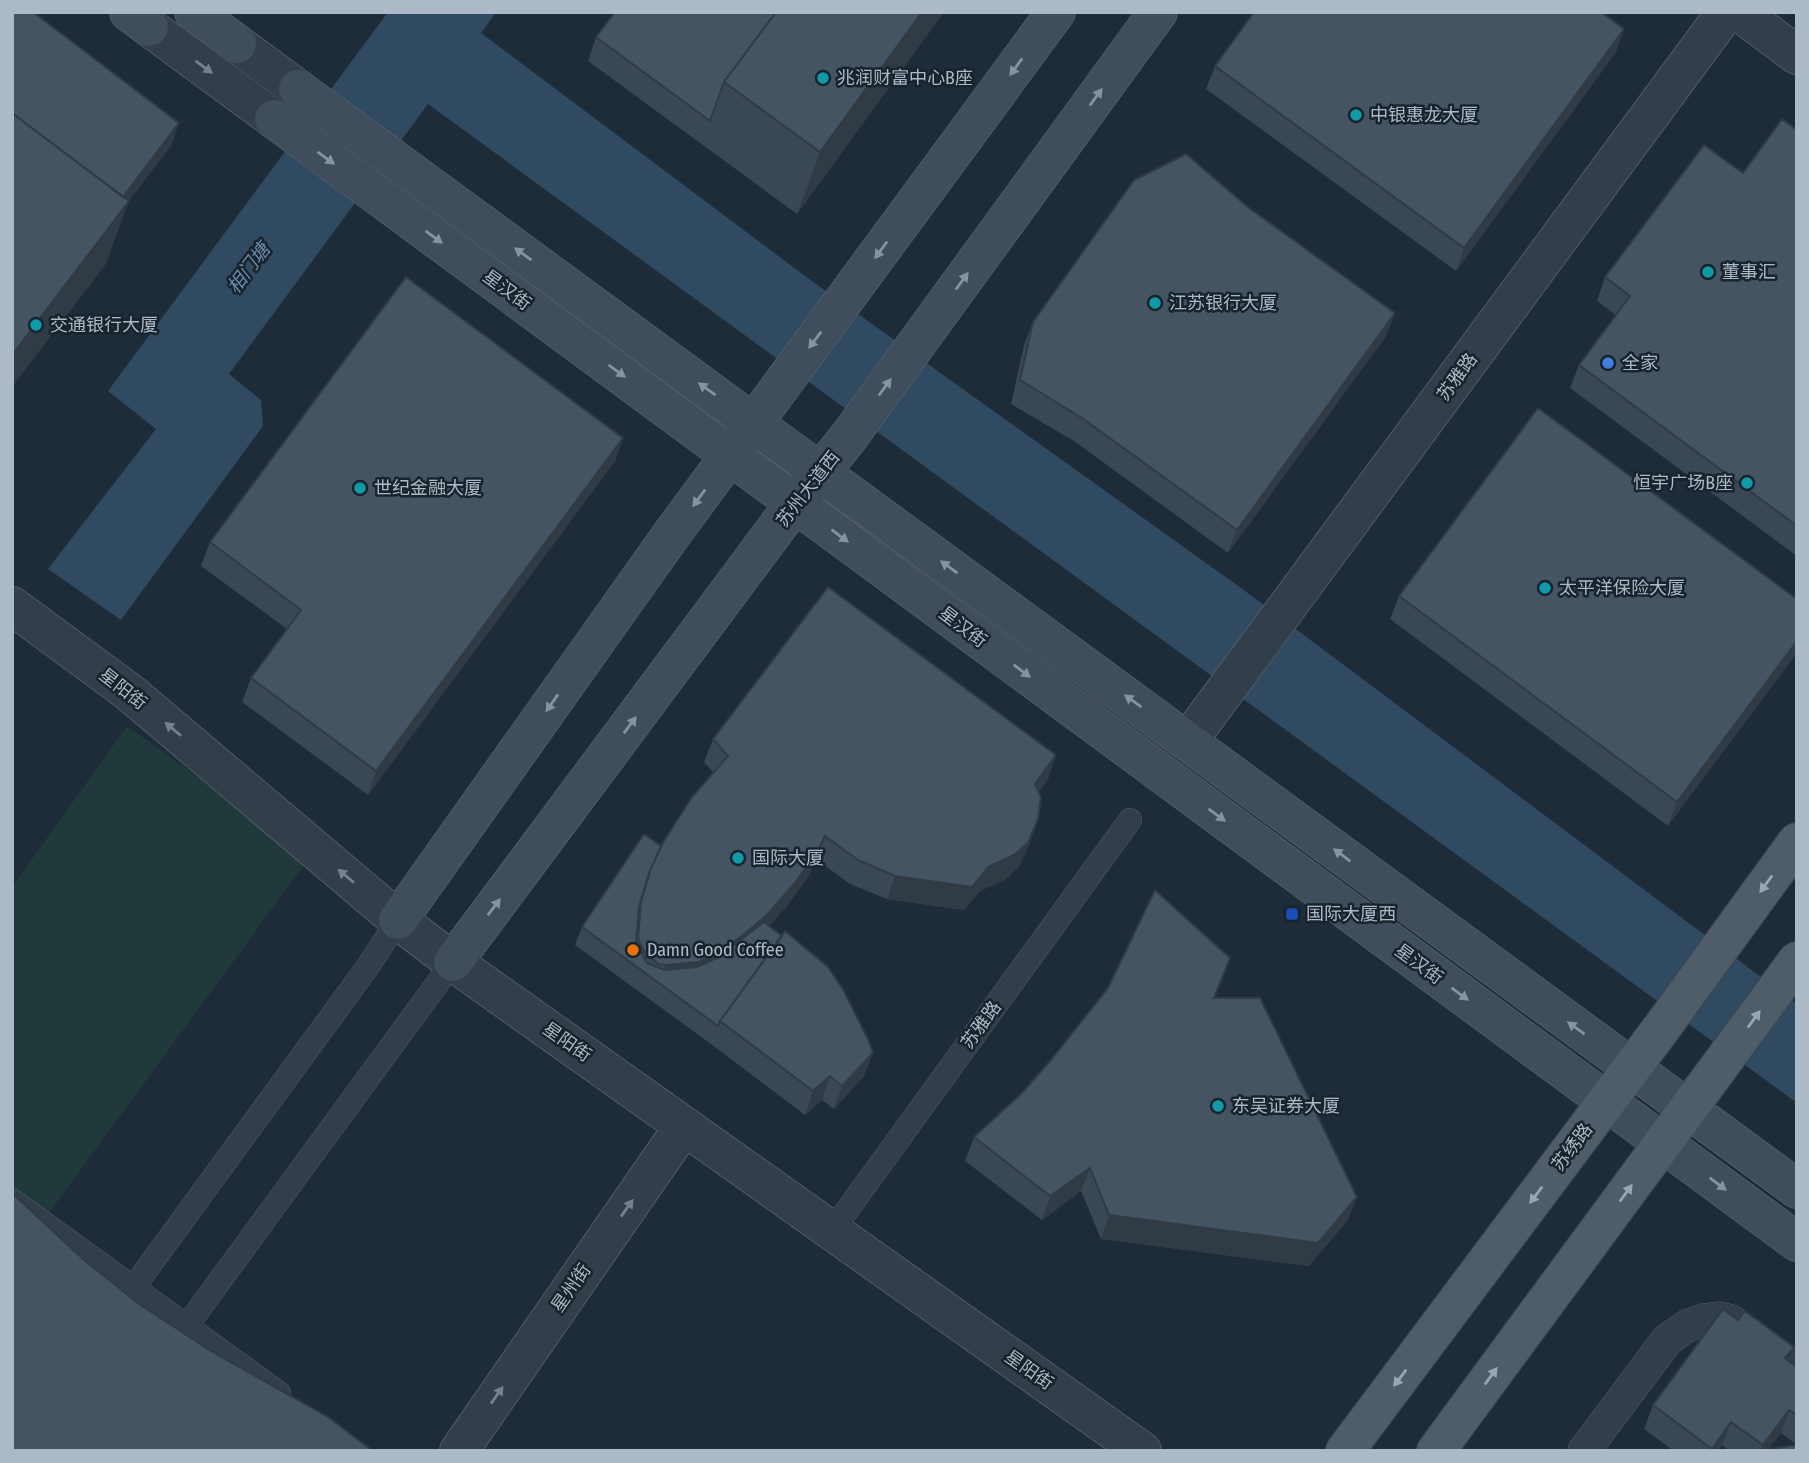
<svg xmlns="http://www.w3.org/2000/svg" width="1809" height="1463" font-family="'Fira Sans Condensed','Noto Sans SC',sans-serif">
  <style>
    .green { fill: #20393a }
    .water { fill: #304a61 }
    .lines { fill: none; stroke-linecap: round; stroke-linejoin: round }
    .pedestrian-casing { stroke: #4f5c67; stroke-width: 24 }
    .minor-casing { stroke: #4f5c67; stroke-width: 33 }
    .tertiary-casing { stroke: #4f5c67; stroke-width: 40 }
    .secondary-casing { stroke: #4f5c67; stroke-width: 40 }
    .primary-casing { stroke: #3b4752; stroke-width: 40 }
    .pedestrian { stroke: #323e49; stroke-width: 23 }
    .minor { stroke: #323e49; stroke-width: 32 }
    .tertiary { stroke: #323e49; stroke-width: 38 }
    .secondary { stroke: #3f4d5c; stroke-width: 38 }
    .primary { stroke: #4f5d69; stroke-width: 38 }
    .wall { fill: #3a4855 }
    .shaded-wall { fill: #303b45 }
    .building { fill: #445463; stroke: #303b45; stroke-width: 2 }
    .oneway { fill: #75828e }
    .oneway2 { fill: #8693a1 }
    .oneway3 { fill: #99a7b3 }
    .culture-dot { fill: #0f9aa8; stroke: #18232d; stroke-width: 2.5 }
    .shop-dot { fill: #3f7fe0; stroke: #18232d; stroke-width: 2.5 }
    .transit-dot { fill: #1a4fb4; stroke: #18232d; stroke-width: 2.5 }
    .food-dot { fill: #e8710a; stroke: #18232d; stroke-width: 2.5 }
    .labels { text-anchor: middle; stroke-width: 5; stroke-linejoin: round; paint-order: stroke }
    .poi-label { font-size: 18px; fill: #acb9c6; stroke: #18232d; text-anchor: start }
    .street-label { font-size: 18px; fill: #acb9c6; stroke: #18232d }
    .water-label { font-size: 19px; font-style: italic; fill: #698dac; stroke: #18232d }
  </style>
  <rect width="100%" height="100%" fill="#1e2c39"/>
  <path class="green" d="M 127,726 L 310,857 L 46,1217 L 12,1194 L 12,887 Z"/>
  <path class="water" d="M 388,12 L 496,12 L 481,33 L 805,276 L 1241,588 L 1797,1004 L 1797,1103 L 428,104 L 229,374 L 261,400 L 263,426 L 121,620 L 48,569 L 156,429 L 108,391 Z"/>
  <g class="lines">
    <g class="pedestrian-casing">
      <path id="pedestrian" d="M 12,1200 L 279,1393
        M 832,1231 L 1130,820
        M 133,1288 L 369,965 L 398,920
        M 186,1327 L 453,962"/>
    </g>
    <g class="minor-casing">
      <path id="minor" d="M 1584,1451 L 1667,1340 L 1687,1326 L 1703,1320 L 1720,1318 L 1731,1321 L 1797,1371"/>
    </g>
    <g class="tertiary-casing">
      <path id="tertiary" d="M 1739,12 L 1797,55
        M 149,27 L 274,119
        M 237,44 L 298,89
        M 12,606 L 129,692 L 398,920 L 453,962 L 1142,1451
        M 1188,741 L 1726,12
        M 459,1451 L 684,1126"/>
    </g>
    <g class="secondary-casing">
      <path id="secondary" d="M 129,12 L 149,27
        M 194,12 L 237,44
        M 298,89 L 1797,1189
        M 274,119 L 1797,1242
        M 398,920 L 669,538 L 1056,12
        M 453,962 L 795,503 L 848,438 L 1158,12"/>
    </g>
    <g class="primary-casing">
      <path id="primary" d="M 1345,1451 L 1660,1030 L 1797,842
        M 1436,1451 L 1797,961"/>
    </g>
    <use href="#pedestrian" class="pedestrian"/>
    <use href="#minor" class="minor"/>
    <use href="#tertiary" class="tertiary"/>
    <use href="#secondary" class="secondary"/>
    <use href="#primary" class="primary"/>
  </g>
  <path class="wall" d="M 615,12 L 944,12 L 797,214 L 588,61 L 596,37 Z
    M 1616,52 L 1456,271 L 1206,89 L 1215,66 Z
    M 1797,130 L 1797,556 L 1570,388 L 1579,365 L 1616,315 L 1597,301 L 1605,277 Z
    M 1033,322 L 1386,336 L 1228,553 L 1074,441 L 1011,404 L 1024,345 Z
    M 623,438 L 615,461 L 368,795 L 242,702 L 251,678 L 287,629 L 201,566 L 210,542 Z
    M 1399,596 L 1797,599 L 1668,826 L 1390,619 Z
    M 713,739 L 1056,755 L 1048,779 L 1038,792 L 1030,843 L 1019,866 L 1006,879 L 980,891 L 964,910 L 887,899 L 850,884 L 816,859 L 809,875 L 786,907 L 769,926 L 864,1076 L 834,1109 L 822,1100 L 805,1115 L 711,1044 L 575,945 L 582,927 L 661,846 L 713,772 L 704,762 Z
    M 1214,998 L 1348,1220 L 1309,1266 L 1101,1239 L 1081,1191 L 1042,1220 L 965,1161 L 974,1137 Z
    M 1789,1361 L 1797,1367 L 1797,1445 L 1781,1433 L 1768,1449 L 1797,1451 L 1768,1451 L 1768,1450 L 1767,1451 L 1730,1451 L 1722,1445 L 1718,1451 L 1674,1451 L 1644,1429 L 1653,1405 Z"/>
  <path class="shaded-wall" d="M 922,12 L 944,12 L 797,214 L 820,152 Z
    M 1624,29 L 1616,52 L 1456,271 L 1464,248 Z
    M 179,123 L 171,146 L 90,252 L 99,228 Z
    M 129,201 L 106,264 L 12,387 L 12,355 Z
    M 1395,313 L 1386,336 L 1228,553 L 1237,530 Z
    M 623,438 L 615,461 L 368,795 L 376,771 Z
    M 1797,641 L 1797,653 L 1668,826 L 1677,802 Z
    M 1056,755 L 1048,779 L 1027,807 L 1035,784 Z
    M 1038,819 L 1030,843 L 1019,866 L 1006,879 L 980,891 L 964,910 L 887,899 L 895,876 Z
    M 825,836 L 816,859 L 809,875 L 786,907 L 757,940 L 733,960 L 659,983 L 666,965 Z
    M 873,1053 L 864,1076 L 834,1109 L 842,1086 Z
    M 830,1076 L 822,1100 L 805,1115 L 813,1091 Z
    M 1090,1168 L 1081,1191 L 1042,1220 L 1050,1196 Z
    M 1357,1197 L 1348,1220 L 1309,1266 L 1101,1239 L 1109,1215 Z
    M 1794,1347 L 1785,1370 L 1785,1358 Z
    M 1789,1410 L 1781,1433 L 1767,1451 L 1761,1451 L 1763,1445 Z
    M 1731,1422 L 1722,1445 L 1718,1451 L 1711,1451 Z"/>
  <path class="building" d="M 12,12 L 33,12 L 179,123 L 123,197 L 12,113 Z
    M 615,12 L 776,12 L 724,82 L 710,121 L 596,37 Z
    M 776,12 L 922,12 L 820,152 L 724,82 Z
    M 1254,12 L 1601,12 L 1624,29 L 1464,248 L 1215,66 Z
    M 12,113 L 129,201 L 12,355 Z
    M 1782,119 L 1797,130 L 1797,526 L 1579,365 L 1630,296 L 1605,277 L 1704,145 L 1743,173 Z
    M 1186,154 L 1249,208 L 1395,313 L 1237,530 L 1082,418 L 1020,380 L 1033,322 L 1134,180 Z
    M 406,277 L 623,438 L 376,771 L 251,678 L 301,610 L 210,542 Z
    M 1538,408 L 1797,599 L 1797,641 L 1677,802 L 1399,596 Z
    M 828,587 L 1056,755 L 1035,784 L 1041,797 L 1038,819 L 1028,843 L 1014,855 L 988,867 L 972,887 L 895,876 L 858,860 L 825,836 L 817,852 L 795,883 L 766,916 L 742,936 L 719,952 L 699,962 L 666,965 L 658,964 L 643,950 L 638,938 L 641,902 L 651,868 L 664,841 L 692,797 L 728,756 L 713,739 Z
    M 644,834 L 661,846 L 649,873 L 639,907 L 636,943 L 647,963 L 664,970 L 697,967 L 717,958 L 764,922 L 782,936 L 720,1021 L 718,1026 L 582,927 Z
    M 1155,890 L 1230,958 L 1214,998 L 1260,998 L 1357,1197 L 1318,1243 L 1109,1215 L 1090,1168 L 1050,1196 L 974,1137 L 1021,1094 L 1050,1061 L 1108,988 Z
    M 785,931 L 828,967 L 844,991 L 868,1039 L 873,1053 L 842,1086 L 830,1076 L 813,1091 L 720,1021 Z
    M 12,1193 L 83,1259 L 139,1304 L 211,1351 L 328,1417 L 373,1451 L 12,1451 Z
    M 1723,1309 L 1738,1320 L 1745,1311 L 1794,1347 L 1785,1358 L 1797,1367 L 1797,1415 L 1789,1410 L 1763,1445 L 1731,1422 L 1712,1449 L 1653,1405 Z
    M 1797,1445 L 1797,1451 L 1769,1451 L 1768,1449 Z"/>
  <defs><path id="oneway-solid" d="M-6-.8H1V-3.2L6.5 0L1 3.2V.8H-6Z" transform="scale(1.75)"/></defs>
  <g class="oneway">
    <use href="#oneway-solid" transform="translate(204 67) rotate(36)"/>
    <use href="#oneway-solid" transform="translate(173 729) rotate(-140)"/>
    <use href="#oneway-solid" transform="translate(346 876) rotate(-140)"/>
    <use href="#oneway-solid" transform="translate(627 1208) rotate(-55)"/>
    <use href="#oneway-solid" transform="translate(497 1395) rotate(-55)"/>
  </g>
  <g class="oneway2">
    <use href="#oneway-solid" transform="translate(1016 67) rotate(126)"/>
    <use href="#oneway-solid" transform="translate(1096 97) rotate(-54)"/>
    <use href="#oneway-solid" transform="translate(326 158) rotate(36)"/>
    <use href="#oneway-solid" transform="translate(434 237) rotate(36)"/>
    <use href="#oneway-solid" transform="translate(881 250) rotate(126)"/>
    <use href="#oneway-solid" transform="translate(523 254) rotate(-144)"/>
    <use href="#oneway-solid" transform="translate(962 281) rotate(-54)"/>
    <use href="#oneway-solid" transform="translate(815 340) rotate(127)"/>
    <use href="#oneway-solid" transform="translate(617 371) rotate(36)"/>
    <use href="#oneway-solid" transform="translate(885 387) rotate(-54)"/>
    <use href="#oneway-solid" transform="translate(707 389) rotate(-144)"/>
    <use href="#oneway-solid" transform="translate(699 498) rotate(126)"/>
    <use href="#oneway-solid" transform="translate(840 536) rotate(37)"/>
    <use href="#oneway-solid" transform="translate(949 567) rotate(-144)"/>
    <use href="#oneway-solid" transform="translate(1022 671) rotate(37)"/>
    <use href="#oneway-solid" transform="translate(1133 701) rotate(-144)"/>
    <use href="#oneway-solid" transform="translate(552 703) rotate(125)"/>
    <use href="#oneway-solid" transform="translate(630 725) rotate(-53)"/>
    <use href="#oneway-solid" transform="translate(1217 815) rotate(36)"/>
    <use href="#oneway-solid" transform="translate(1342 855) rotate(-143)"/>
    <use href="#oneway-solid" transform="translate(494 907) rotate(-53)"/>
    <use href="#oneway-solid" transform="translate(1460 994) rotate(36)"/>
    <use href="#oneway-solid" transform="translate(1576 1028) rotate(-144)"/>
    <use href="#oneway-solid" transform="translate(1718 1184) rotate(37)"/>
  </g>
  <g class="oneway3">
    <use href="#oneway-solid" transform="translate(1766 884) rotate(126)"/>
    <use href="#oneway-solid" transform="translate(1754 1019) rotate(-54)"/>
    <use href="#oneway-solid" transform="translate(1626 1193) rotate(-54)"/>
    <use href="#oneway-solid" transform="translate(1536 1195) rotate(127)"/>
    <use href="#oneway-solid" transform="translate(1491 1376) rotate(-54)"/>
    <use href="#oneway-solid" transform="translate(1400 1378) rotate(127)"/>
  </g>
  <g class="culture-dot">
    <circle cx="823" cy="78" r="7"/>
    <circle cx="1356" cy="115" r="7"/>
    <circle cx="1708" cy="272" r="7"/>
    <circle cx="1155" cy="303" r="7"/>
    <circle cx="36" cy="325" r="7"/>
    <circle cx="1747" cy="483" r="7"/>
    <circle cx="360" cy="488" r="7"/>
    <circle cx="1545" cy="588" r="7"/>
    <circle cx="738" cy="858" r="7"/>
    <circle cx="1218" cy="1106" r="7"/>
  </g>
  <circle class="shop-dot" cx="1608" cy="363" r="7"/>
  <rect class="transit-dot" x="1285" y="907" width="14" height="14" rx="3.5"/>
  <circle class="food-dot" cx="633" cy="950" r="7"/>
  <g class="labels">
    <g class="poi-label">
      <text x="837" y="84">兆润财富中心B座</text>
      <text x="1370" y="121">中银惠龙大厦</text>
      <text x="1722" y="278">董事汇</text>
      <text x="1169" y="309">江苏银行大厦</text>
      <text x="50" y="331">交通银行大厦</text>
      <text x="1622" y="369">全家</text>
      <text x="1733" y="489" text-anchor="end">恒宇广场B座</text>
      <text x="374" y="494">世纪金融大厦</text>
      <text x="1559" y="594">太平洋保险大厦</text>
      <text x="752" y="864">国际大厦</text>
      <text x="1306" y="920">国际大厦西</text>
      <text x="647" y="956">Damn Good Coffee</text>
      <text x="1232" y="1112">东吴证券大厦</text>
    </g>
    <g class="street-label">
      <text transform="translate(507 290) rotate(36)" y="6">星汉街</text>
      <text transform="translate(1457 377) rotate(-54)" y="6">苏雅路</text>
      <text transform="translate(808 489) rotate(-52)" y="6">苏州大道西</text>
      <text transform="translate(963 627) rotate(37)" y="6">星汉街</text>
      <text transform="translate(123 689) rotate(38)" y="6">星阳街</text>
      <text transform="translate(1419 964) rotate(36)" y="6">星汉街</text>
      <text transform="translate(981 1025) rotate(-54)" y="6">苏雅路</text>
      <text transform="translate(567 1042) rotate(35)" y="6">星阳街</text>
      <text transform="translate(1572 1147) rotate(-53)" y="6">苏绣路</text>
      <text transform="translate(571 1288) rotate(-55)" y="6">星州街</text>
      <text transform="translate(1029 1370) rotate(35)" y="6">星阳街</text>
    </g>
    <g class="water-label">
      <text transform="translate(248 268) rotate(-53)" y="7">相门塘</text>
    </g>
  </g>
  <rect width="1809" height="1463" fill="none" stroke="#acb9c6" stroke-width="28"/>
</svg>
